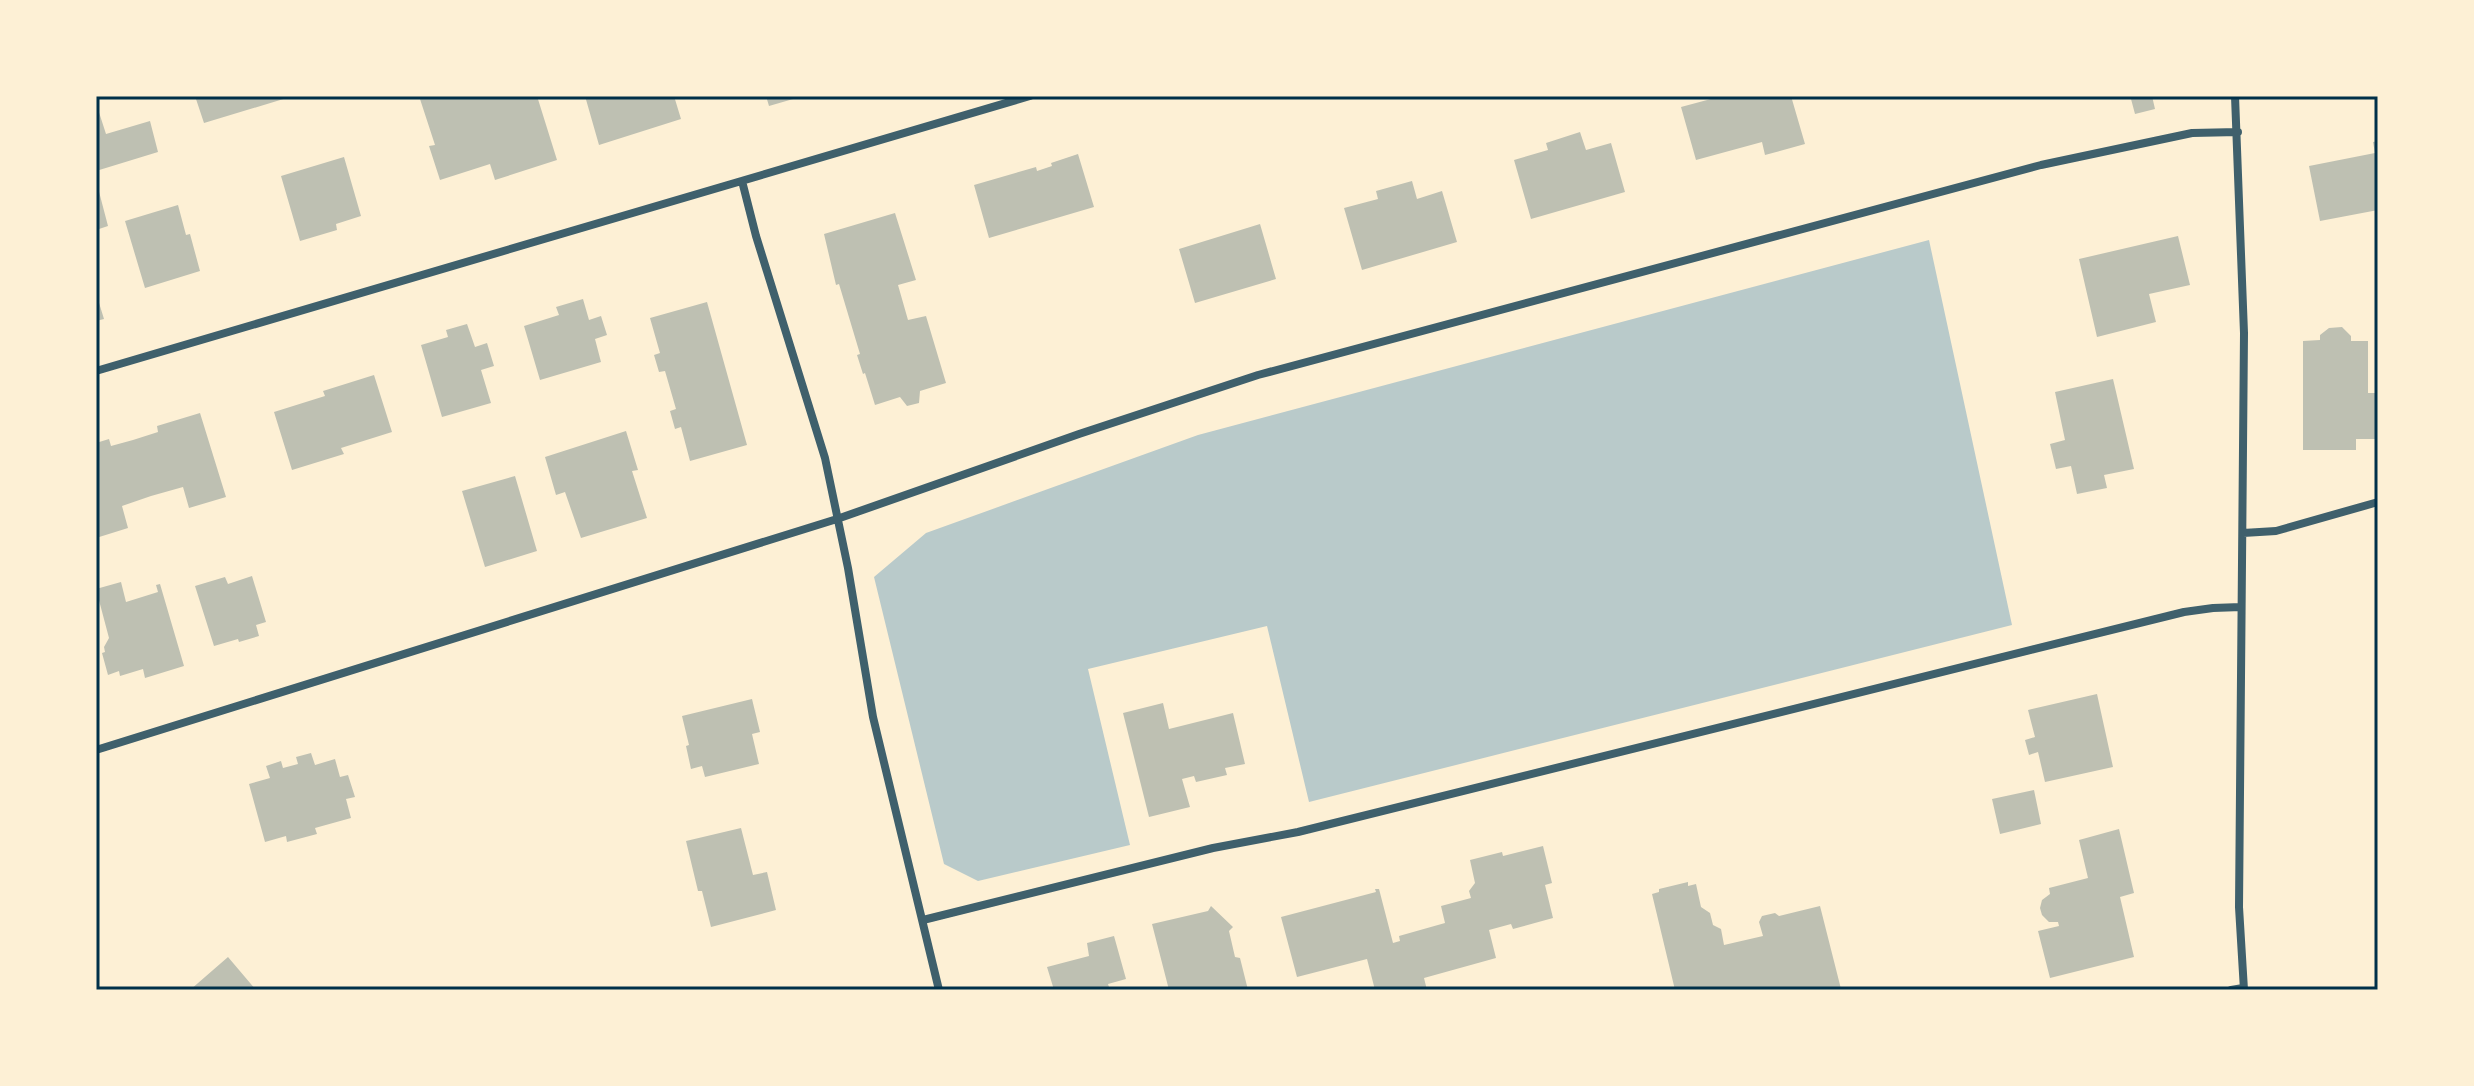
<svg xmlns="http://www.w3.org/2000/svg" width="2474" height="1086" font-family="'Golos Text',sans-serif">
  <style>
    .green { fill: #b9caca }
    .building { fill: #bec0b2 }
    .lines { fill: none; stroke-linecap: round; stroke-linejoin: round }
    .minor { stroke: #3f606c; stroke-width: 8 }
    .neatline { fill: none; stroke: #003049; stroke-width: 3 }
  </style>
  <rect width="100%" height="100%" fill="#fdf0d5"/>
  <path class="green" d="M 1929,240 L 2012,625 L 1309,802 L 1267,626 L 1088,669 L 1130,845 L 978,881 L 944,864 L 874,577 L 926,533 L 1198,435 Z"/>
  <path class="building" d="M 195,96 L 290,96 L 290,97 L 204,123 Z
    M 430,96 L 537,96 L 557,160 L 495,180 L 490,164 L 440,180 L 429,146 L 435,145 L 420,99 Z
    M 585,96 L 674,96 L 681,119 L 599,145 Z
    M 766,96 L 800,96 L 800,97 L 769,106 Z
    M 1722,96 L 1791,96 L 1805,144 L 1765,155 L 1762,142 L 1696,160 L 1681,107 Z
    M 2142,96 L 2152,96 L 2155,109 L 2135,114 L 2131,99 Z
    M 96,103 L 106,134 L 150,121 L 158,152 L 96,171 Z
    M 1580,132 L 1586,150 L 1611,143 L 1625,192 L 1531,219 L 1514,160 L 1548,150 L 1546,143 Z
    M 2378,141 L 2378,210 L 2320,221 L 2309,166 L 2375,153 L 2373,142 Z
    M 1078,154 L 1094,207 L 989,238 L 974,185 L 1036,167 L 1037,171 L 1052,166 L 1051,163 Z
    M 344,157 L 361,216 L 336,224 L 337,230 L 300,241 L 281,176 Z
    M 1412,181 L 1417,199 L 1442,191 L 1457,242 L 1362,270 L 1344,208 L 1378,199 L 1376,191 Z
    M 97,184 L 108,226 L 96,230 L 96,185 Z
    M 178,205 L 186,235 L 190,234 L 200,271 L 145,288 L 125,221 Z
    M 895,213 L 916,280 L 898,285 L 908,320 L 926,316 L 946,383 L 920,391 L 919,403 L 907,406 L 900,397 L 875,405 L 865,373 L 863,374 L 857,355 L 860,354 L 839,284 L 836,285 L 824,234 Z
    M 1260,224 L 1276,279 L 1195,303 L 1179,249 Z
    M 2178,236 L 2190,285 L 2149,294 L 2156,322 L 2097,337 L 2079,259 Z
    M 96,293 L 104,319 L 96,321 Z
    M 583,299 L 589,320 L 601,316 L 607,335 L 595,339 L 601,362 L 540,380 L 524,326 L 559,315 L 556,307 Z
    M 707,302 L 747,445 L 690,461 L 681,427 L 675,429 L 670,411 L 676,409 L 665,371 L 659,372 L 654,355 L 660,353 L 650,318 Z
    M 467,324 L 475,347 L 487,343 L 494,366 L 481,370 L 491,403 L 442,417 L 421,345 L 448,337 L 446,330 Z
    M 2342,327 L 2351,336 L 2351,341 L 2368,341 L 2368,393 L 2378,393 L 2378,439 L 2356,439 L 2356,450 L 2303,450 L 2303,341 L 2320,340 L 2320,335 L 2329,328 Z
    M 374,375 L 392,432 L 341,448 L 344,454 L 292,470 L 274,412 L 325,396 L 323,391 Z
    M 2113,379 L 2134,469 L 2104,475 L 2107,488 L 2077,494 L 2071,466 L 2056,469 L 2050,444 L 2065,440 L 2055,392 Z
    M 200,413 L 226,497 L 189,508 L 183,487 L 151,496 L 122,506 L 128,528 L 96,538 L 96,443 L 109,439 L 111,446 L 133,440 L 158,432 L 157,426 Z
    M 626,431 L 638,470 L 632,471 L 647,518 L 581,538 L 565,492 L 556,495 L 545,457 Z
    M 515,476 L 537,551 L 485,567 L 462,491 Z
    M 252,576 L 266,622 L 256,625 L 259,636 L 239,642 L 238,639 L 214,646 L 195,586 L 225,577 L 228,584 Z
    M 121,582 L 126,602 L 158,592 L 156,585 L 160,584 L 184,666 L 145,678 L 143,669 L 120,676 L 119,671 L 108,675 L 102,653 L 105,652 L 104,647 L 109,638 L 96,589 Z
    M 2097,694 L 2113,767 L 2045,782 L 2038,752 L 2029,755 L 2025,740 L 2035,737 L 2028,710 Z
    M 752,699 L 760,732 L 752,734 L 759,764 L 705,777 L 702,766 L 691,769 L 686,746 L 689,745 L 682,716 Z
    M 1163,703 L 1169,729 L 1233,713 L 1245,764 L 1225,768 L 1227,775 L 1196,782 L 1194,776 L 1182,779 L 1190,807 L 1149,817 L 1123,713 Z
    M 311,753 L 315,765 L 335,759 L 340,777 L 348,775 L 355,797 L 346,799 L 351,818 L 315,828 L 317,834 L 287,842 L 286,836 L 265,842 L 249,784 L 270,778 L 266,766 L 281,761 L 283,768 L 298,764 L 296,757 Z
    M 2034,790 L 2041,824 L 2000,834 L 1992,799 Z
    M 741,828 L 753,875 L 767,872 L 776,910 L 711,927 L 702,891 L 698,891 L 686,841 Z
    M 2119,829 L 2134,893 L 2120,897 L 2134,957 L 2050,978 L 2038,931 L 2059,926 L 2058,922 L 2049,922 L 2042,915 L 2040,908 L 2042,900 L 2050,894 L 2049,888 L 2088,878 L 2079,840 Z
    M 1543,846 L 1552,883 L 1545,885 L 1553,918 L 1513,929 L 1511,924 L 1489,930 L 1496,958 L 1424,978 L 1427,990 L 1375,990 L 1367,959 L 1297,977 L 1281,917 L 1376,892 L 1375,889 L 1379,889 L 1393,943 L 1400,941 L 1399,936 L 1445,923 L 1441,906 L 1471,898 L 1469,891 L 1475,883 L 1470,860 L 1502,852 L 1503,856 Z
    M 1688,882 L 1688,886 L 1696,884 L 1701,907 L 1710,913 L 1713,925 L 1721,929 L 1724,945 L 1763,936 L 1759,922 L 1762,916 L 1775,913 L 1779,916 L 1820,906 L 1841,989 L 1826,990 L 1826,987 L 1816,990 L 1675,990 L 1652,894 L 1659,892 L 1659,889 Z
    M 1211,906 L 1233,927 L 1229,931 L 1235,957 L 1240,958 L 1248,990 L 1169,990 L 1152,924 L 1208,911 Z
    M 1114,936 L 1126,979 L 1108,984 L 1110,990 L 1054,990 L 1047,967 L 1089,956 L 1087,943 Z
    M 228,957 L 256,990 L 190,990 Z"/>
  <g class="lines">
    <path class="minor" d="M 2235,96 L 2244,333 L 2239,907 L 2244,990
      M 742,181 L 756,236 L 825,458 L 848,568 L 873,717 L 939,990
      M 96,371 L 1030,96
      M 2243,533 L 2276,531 L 2378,502
      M 96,750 L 837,519 L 1079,434 L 1258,375 L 2041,165 L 2192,133 L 2238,132
      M 923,920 L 1213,848 L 1298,832 L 2184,612 L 2213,608 L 2241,607
      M 2231,990 L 2243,988"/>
  </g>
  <rect width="2474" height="1086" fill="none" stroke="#fdf0d5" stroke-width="196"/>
  <rect x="98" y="98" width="2278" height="890" class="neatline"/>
</svg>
